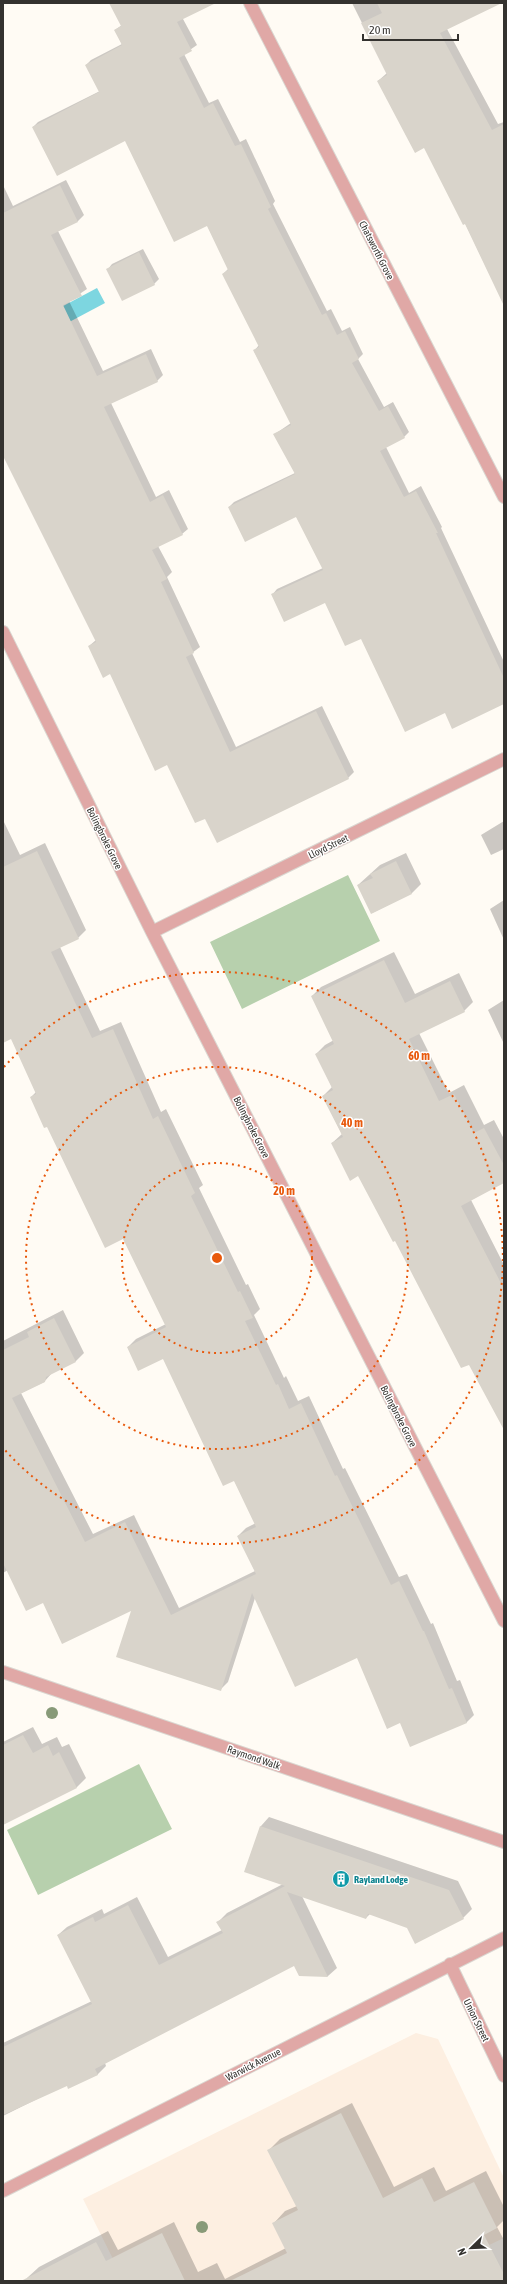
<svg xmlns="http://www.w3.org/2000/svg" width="507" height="2284" font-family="'Asap Condensed',sans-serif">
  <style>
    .education { fill: #fdefe1 }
    .green { fill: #b7d0ad }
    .water { fill: #7dd6e0 }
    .shadow { fill: #0003 }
    .building { fill: #d9d4cb }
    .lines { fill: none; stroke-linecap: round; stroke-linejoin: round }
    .minor-casing { stroke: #dad7d1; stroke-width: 14 }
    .minor { stroke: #e0a8a6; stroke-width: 12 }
    .tree { fill: #889a78 }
    .ring { fill: none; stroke: #e8590c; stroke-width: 2; stroke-dasharray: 2 4 }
    .labels { text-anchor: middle; stroke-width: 3; stroke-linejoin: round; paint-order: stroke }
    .street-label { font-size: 10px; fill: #34322f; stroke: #fff }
    .culture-label { font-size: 10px; font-weight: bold; fill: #0d838f; stroke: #fff; text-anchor: start }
    .centre { fill: #e8590c; stroke: #fff; stroke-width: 2 }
    .ring-label { font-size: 12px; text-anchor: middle; font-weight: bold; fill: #e8590c; stroke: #fff; stroke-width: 3; stroke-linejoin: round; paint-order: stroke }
  </style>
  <rect width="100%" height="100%" fill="#fffbf4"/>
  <path class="education" d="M 416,2033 L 438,2039 L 504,2178 L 504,2238 L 412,2281 L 124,2281 L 83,2199 Z"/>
  <path class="green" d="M 348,875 L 380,941 L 242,1009 L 210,942 Z
    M 139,1764 L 172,1829 L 38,1895 L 7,1830 Z"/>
  <path class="water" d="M 97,288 L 105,303 L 58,328 L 50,313 Z"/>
  <path class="shadow" d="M 110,3 L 183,3 L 183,19 L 197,45 L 184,54 L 209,103 L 218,99 L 240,142 L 246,139 L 275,201 L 273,204 L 327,311 L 331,309 L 342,331 L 350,327 L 363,354 L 358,359 L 384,407 L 393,402 L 409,432 L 404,437 L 386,447 L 409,493 L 421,486 L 442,527 L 441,528 L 504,662 L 504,702 L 445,712 L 361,638 L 325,602 L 272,595 L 277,589 L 323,568 L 296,516 L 229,507 L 234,502 L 295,473 L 275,434 L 291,423 L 254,351 L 259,345 L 223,274 L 229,268 L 207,225 L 126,139 L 33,127 L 38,122 L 100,91 L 86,65 L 91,60 L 122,44 L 115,30 L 122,25 Z
    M 352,3 L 483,3 L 447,29 L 498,124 L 504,122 L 504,304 L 465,223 L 425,146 L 378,81 L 387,73 Z
    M 66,180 L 84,215 L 78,221 L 58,231 L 87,289 L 69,301 L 103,371 L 151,349 L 163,375 L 157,381 L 111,403 L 156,497 L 169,490 L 188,529 L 182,534 L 158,546 L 172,572 L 167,577 L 200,647 L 192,653 L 236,747 L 322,706 L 354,772 L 348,778 L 206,817 L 168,764 L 110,673 L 89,646 L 96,640 L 3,453 L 3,185 L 13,206 Z
    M 143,249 L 159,279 L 154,284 L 108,269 L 112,264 Z
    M 3,820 L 20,855 L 45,843 L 86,930 L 78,938 L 60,947 L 100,1031 L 121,1022 L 161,1112 L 166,1109 L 203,1185 L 199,1188 L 246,1285 L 248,1284 L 260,1309 L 254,1315 L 284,1378 L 286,1376 L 298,1401 L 309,1396 L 343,1469 L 345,1468 L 399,1577 L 407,1574 L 431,1624 L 433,1623 L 457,1681 L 460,1680 L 474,1715 L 466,1723 L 401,1722 L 358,1656 L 255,1598 L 228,1682 L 220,1690 L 133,1609 L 43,1601 L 8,1570 L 3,1573 L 3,1341 L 63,1310 L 84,1353 L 76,1361 L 52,1373 L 44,1382 L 21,1393 L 93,1534 L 134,1515 L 179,1608 L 255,1571 L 238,1536 L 246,1528 L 256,1523 L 234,1480 L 163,1358 L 128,1347 L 136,1339 L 166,1324 L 124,1238 L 47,1125 L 31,1097 L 36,1092 L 11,1037 L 3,1040 Z
    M 504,821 L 504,849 L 491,855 L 481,835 Z
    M 406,853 L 421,884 L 412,893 L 372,913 L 358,885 L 380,865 Z
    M 504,900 L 504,940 L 490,909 Z
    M 394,952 L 415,994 L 459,973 L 473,1002 L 464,1011 L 419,1033 L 449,1093 L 464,1085 L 484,1125 L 494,1120 L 504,1139 L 504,1182 L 471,1200 L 504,1265 L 504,1428 L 470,1363 L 359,1175 L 332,1143 L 342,1134 L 323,1096 L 332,1087 L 316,1054 L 325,1045 L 334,1040 L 312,996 L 321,987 Z
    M 504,1000 L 504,1044 L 488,1010 Z
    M 33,1727 L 42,1744 L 57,1737 L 62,1747 L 69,1744 L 86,1778 L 77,1787 L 3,1824 L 3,1742 Z
    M 269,1817 L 458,1881 L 472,1909 L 463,1918 L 407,1927 L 370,1914 L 366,1918 L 302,1896 L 337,1968 L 328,1976 L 300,1975 L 295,1964 L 105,2063 L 106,2066 L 97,2075 L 67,2084 L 3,2116 L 3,2043 L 92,2001 L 58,1935 L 67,1927 L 102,1909 L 104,1914 L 137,1897 L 168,1957 L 222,1930 L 218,1922 L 227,1913 L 283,1884 L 245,1871 L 261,1826 Z
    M 352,2103 L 394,2187 L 434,2167 L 446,2191 L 486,2171 L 504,2207 L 504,2220 L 497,2227 L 504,2240 L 504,2281 L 29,2281 L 27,2278 L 39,2267 L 108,2231 L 118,2250 L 174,2222 L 198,2272 L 217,2263 L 225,2279 L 286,2248 L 274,2223 L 285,2211 L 297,2206 L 269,2150 L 280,2139 Z"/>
  <path class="building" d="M 109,3 L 216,3 L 177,22 L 192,51 L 179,58 L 204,108 L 213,103 L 235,146 L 241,144 L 271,207 L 268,209 L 322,315 L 326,313 L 337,335 L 345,331 L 359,359 L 352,363 L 379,411 L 388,406 L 405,438 L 380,451 L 404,497 L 416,491 L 438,533 L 436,533 L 504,678 L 504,704 L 452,729 L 445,713 L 405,732 L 361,639 L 345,646 L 325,603 L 284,622 L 271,594 L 323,570 L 296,517 L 245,542 L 228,507 L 295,474 L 273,434 L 291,425 L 253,350 L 259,347 L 222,274 L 228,270 L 207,226 L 174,242 L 125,141 L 57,176 L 32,127 L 99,92 L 85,65 L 122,45 L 114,30 L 121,26 Z
    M 377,3 L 502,3 L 440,33 L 492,130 L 504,124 L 504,306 L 465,224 L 463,225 L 424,148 L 415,153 L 377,81 L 387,75 L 361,23 L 382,13 Z
    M 60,185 L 78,222 L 51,235 L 82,296 L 63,305 L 97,376 L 146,354 L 158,382 L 104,407 L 150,502 L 163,495 L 183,535 L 152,550 L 167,579 L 161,582 L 194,653 L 186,657 L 230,752 L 316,711 L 349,779 L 217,843 L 205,819 L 195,823 L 167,765 L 155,771 L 110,674 L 103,678 L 88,646 L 96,642 L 3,456 L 3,213 Z
    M 139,252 L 155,285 L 122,301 L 106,269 Z
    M 37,851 L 79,939 L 51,952 L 92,1038 L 113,1029 L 153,1119 L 158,1116 L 195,1193 L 191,1196 L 238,1292 L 240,1291 L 253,1318 L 245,1321 L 276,1385 L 278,1384 L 289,1409 L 301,1403 L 335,1476 L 337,1475 L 391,1585 L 399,1581 L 423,1631 L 424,1631 L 449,1689 L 452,1688 L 467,1723 L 410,1747 L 400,1723 L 387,1729 L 357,1658 L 295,1687 L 252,1593 L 221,1691 L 116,1657 L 131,1611 L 62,1644 L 43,1603 L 26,1611 L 3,1563 L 3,1350 L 29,1337 L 27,1332 L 54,1318 L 76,1362 L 46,1377 L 45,1382 L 12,1398 L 85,1542 L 125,1522 L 171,1615 L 256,1574 L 237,1536 L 256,1527 L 234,1481 L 223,1486 L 163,1359 L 138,1371 L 127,1347 L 166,1327 L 123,1239 L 105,1248 L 47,1127 L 44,1128 L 30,1097 L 36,1094 L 11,1039 L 3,1043 L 3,867 Z
    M 396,861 L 412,894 L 371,914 L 357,885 L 373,878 L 370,874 Z
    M 384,960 L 405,1003 L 450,981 L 465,1012 L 409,1039 L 439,1101 L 454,1094 L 474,1133 L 484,1128 L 504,1165 L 504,1183 L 461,1206 L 504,1289 L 504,1430 L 469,1365 L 461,1368 L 395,1241 L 393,1242 L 358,1176 L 350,1181 L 331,1143 L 343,1137 L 322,1096 L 333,1090 L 315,1054 L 334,1044 L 311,996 Z
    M 23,1735 L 33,1753 L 48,1745 L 53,1756 L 59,1752 L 77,1788 L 3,1825 L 3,1745 Z
    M 260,1826 L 449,1890 L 464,1919 L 415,1944 L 407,1928 L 368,1914 L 366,1919 L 287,1892 L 328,1977 L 299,1976 L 294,1966 L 95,2069 L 98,2075 L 68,2089 L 67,2086 L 3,2115 L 3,2047 L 92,2004 L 57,1935 L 93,1917 L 95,1922 L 128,1905 L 159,1965 L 223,1933 L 216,1922 L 285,1886 L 244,1872 Z
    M 341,2113 L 383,2198 L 422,2178 L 434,2202 L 474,2182 L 497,2228 L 484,2235 L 504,2274 L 504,2281 L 230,2281 L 287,2253 L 272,2223 L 298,2210 L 267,2150 Z
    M 162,2233 L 185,2281 L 21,2281 L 96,2242 L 106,2261 Z"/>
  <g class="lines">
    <g class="minor-casing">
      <path id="minor" d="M 250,3 L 504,497
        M 3,632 L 152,932 L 504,1621
        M 152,932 L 504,759
        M 3,1672 L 504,1842
        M 450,1964 L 504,2076
        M 3,2191 L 504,1938"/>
    </g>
    <use href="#minor" class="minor"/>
  </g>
  <g class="tree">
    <circle cx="52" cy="1713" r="6"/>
    <circle cx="202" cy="2227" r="6"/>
  </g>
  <g class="ring">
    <circle cx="217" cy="1258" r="95"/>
    <circle cx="217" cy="1258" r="191"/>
    <path d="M4 1067A286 286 0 1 1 4 1449"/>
  </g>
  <defs>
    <g id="building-disc" transform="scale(0.9)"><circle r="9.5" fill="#0f9aa8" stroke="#fff"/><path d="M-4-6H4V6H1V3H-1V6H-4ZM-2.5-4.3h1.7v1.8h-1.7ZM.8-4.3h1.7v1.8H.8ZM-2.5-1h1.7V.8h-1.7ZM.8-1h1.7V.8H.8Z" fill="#fff"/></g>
  </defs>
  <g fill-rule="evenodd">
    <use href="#building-disc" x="341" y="1879"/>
  </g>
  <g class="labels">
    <g class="street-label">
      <text transform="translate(377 250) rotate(63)" y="4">Chatsworth Grove</text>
      <text transform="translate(105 838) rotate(64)" y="4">Bolingbroke Grove</text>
      <text transform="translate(328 846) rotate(-26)" y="4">Lloyd Street</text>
      <text transform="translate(252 1127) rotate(63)" y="4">Bolingbroke Grove</text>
      <text transform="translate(399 1416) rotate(63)" y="4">Bolingbroke Grove</text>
      <text transform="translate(254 1757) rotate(19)" y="4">Raymond Walk</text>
      <text transform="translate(477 2020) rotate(64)" y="4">Union Street</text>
      <text transform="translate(253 2064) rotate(-27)" y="4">Warwick Avenue</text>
    </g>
    <g class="culture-label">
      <text x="354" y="1883">Rayland Lodge</text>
    </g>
  </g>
  <circle cx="217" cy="1258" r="6" class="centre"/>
  <g class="ring-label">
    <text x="419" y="1060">60 m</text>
    <text x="352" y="1127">40 m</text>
    <text x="284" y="1195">20 m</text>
  </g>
  <rect width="507" height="2284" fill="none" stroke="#34322f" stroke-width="8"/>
  <g transform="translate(471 2248) rotate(247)" stroke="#ffffff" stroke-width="3" paint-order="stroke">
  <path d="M0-3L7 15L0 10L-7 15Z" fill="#34322f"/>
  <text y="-6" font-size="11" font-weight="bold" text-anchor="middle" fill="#34322f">N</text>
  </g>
  <path d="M363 34v6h95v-6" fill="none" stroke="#34322f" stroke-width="2"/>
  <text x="369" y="34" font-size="12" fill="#34322f" stroke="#ffffff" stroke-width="3" paint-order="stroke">20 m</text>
</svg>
